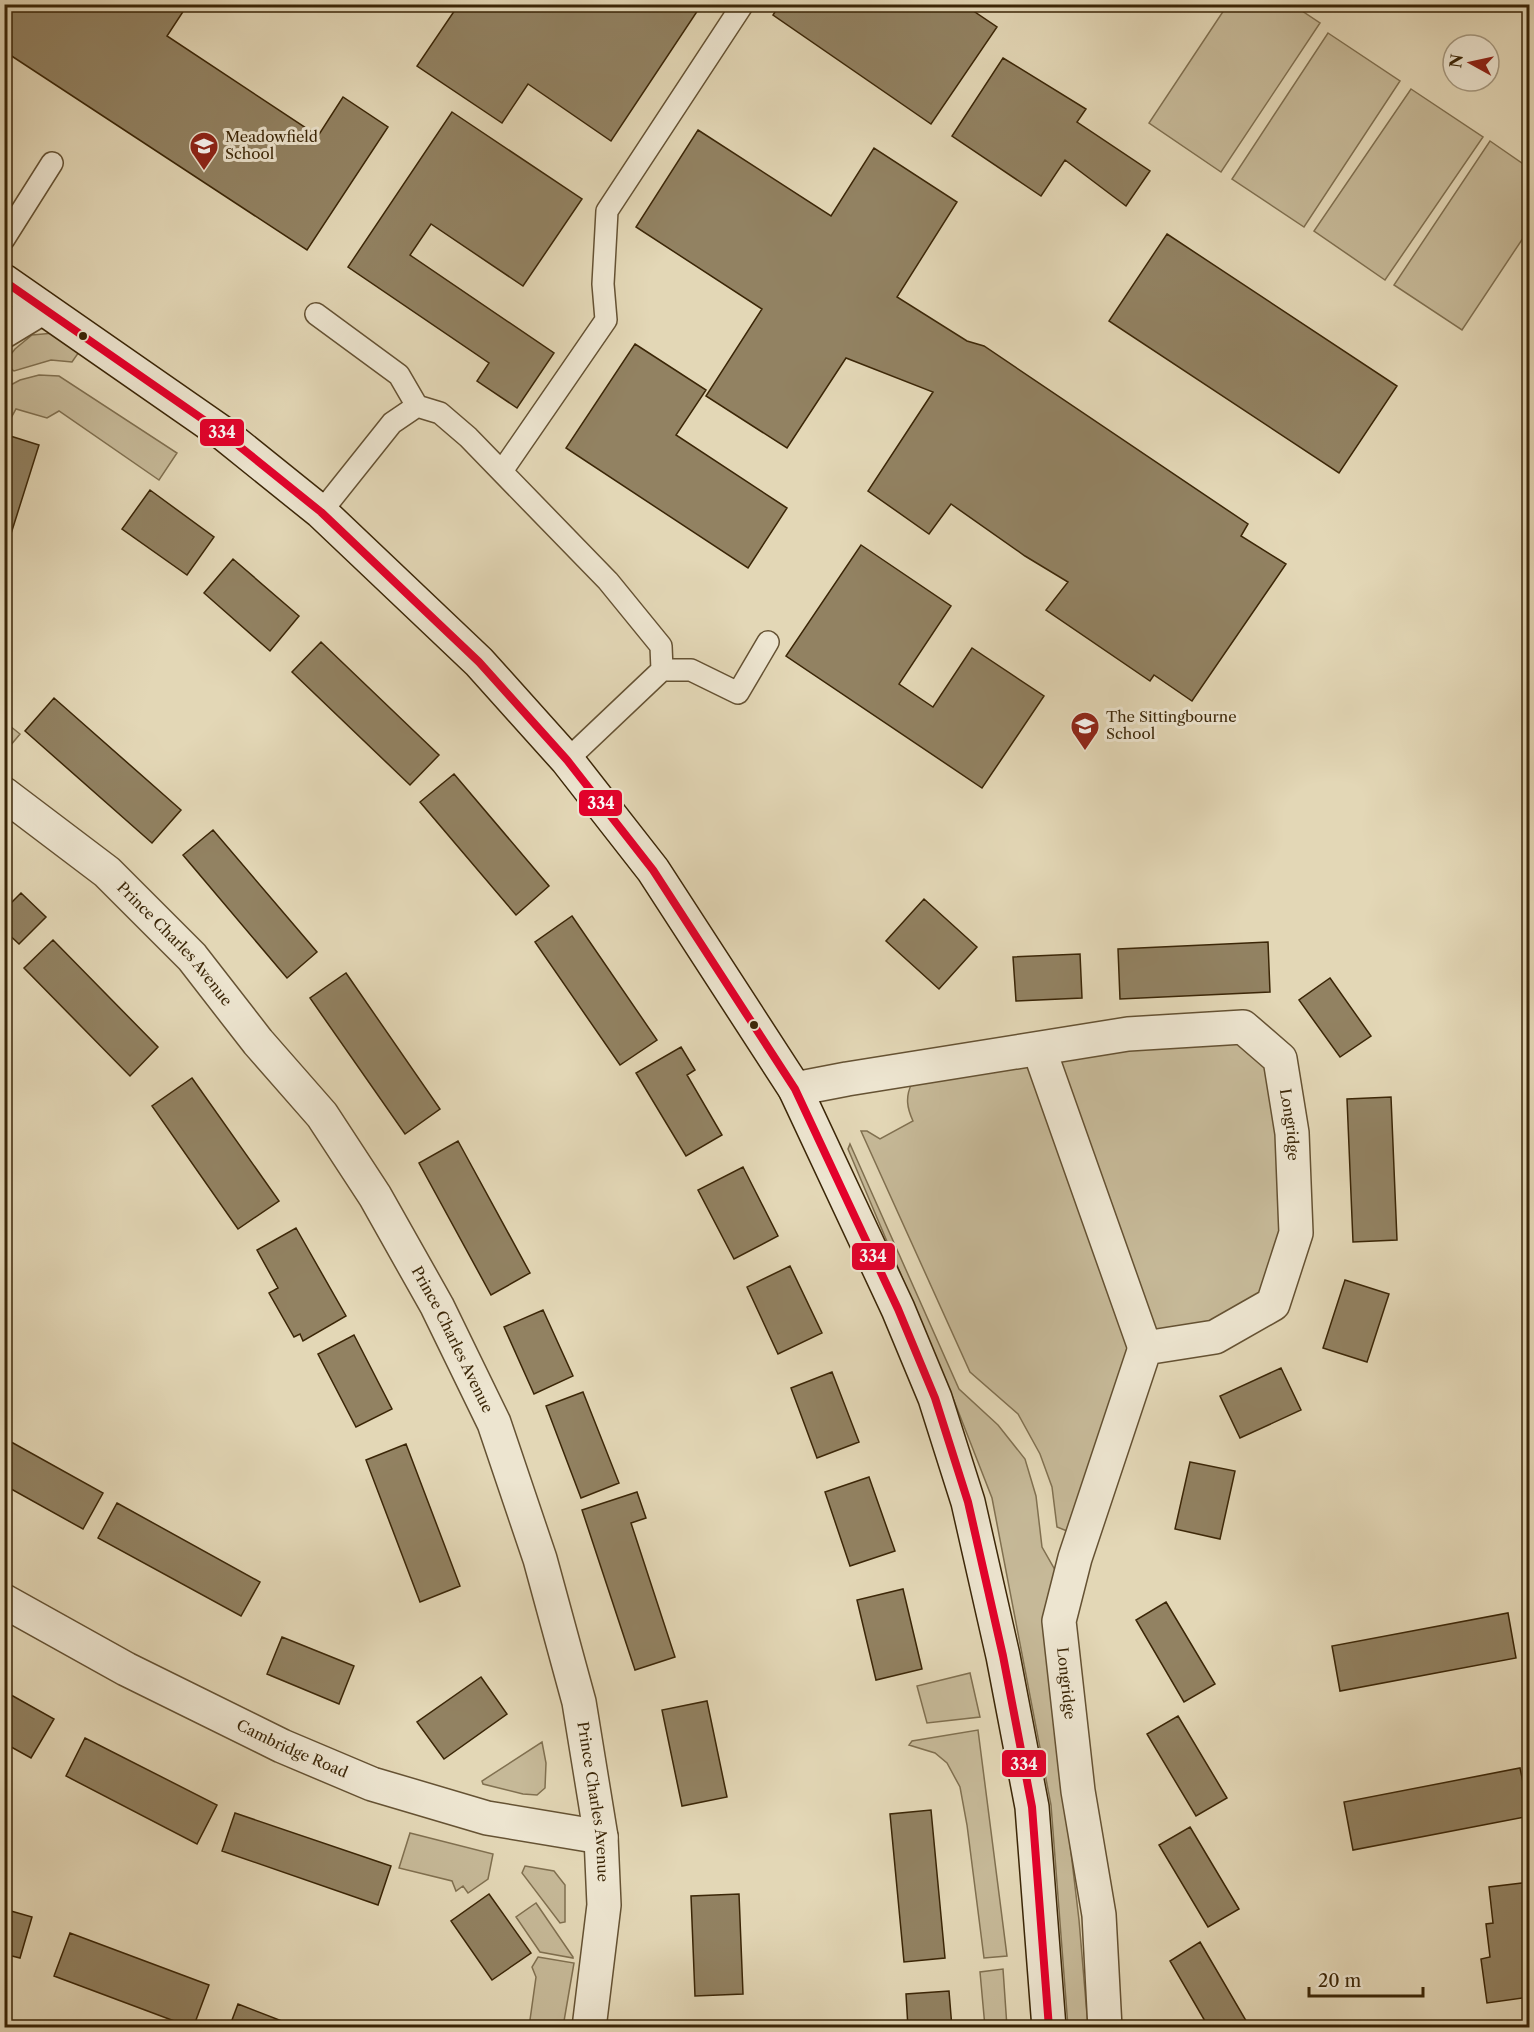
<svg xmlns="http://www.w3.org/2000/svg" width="1534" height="2032" font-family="'Libre Caslon Text',serif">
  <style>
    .green { fill: #c6b998; stroke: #807050; stroke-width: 1.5 }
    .building { fill: #928262; stroke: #3b2607; stroke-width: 1.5 }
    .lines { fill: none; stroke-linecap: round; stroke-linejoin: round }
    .lane-casing { stroke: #655233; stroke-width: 24 }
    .street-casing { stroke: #655233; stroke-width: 36 }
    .secondary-casing { stroke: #3b2607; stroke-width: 36 }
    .lane { stroke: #ede5d0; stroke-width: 21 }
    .street { stroke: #ede5d0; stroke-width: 33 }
    .secondary { stroke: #ede5d0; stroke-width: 33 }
    .bus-1-casing { stroke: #ede5d0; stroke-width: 12 }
    .bus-1 { stroke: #e4002b; stroke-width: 8 }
    .bus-dot { fill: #3b2607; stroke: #ede5d0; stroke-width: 2 }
    .labels { text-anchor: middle; stroke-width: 6; stroke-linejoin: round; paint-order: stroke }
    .poi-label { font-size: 15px; fill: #3b2607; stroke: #ede5d0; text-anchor: start }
    .street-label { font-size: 15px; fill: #3b2607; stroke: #ede5d0 }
    .line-badge { stroke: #ede5d0; stroke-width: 2 }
    .badge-label { font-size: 16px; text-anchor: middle; font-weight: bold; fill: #fff }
  </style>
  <rect width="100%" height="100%" fill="#e3d7b6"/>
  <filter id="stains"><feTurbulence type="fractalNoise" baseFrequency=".00333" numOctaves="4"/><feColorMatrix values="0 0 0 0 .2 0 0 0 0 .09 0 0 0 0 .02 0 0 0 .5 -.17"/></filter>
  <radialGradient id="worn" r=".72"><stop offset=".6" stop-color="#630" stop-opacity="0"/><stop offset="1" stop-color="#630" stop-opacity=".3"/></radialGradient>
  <path class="green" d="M 1228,4 L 1293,5 L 1320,23 L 1221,172 L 1149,123 Z
    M 1328,33 L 1400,81 L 1304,227 L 1232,179 Z
    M 1411,89 L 1483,137 L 1385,280 L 1314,231 Z
    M 1490,141 L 1529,168 L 1529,229 L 1462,330 L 1394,285 Z
    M 54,333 L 79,352 L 72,362 L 51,360 L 14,371 L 4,363 L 15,349 L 32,335 Z
    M 39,375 L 59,376 L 177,453 L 159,480 L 59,411 L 47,418 L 16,409 L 11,418 L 5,416 L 5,388 L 20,380 Z
    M 5,722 L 20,734 L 5,752 Z
    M 1243,1027 L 1280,1059 L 1292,1134 L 1273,1304 L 1132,1342 L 1067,1531 L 1057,1527 L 1052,1487 L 1040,1454 L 1018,1414 L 970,1372 L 861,1131 L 867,1131 L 880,1139 L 913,1121 C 907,1108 905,1097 912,1083 Z
    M 850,1144 L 959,1389 L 998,1425 L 1025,1459 L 1036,1496 L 1042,1547 L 1059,1577 L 1061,1768 L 1079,1920 L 1088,2027 L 1068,2027 L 1051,1805 L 992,1498 L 953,1398 L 848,1149 Z
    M 970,1673 L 980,1717 L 927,1723 L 917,1686 Z
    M 978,1730 L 1007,1956 L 984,1958 L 967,1825 L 960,1787 L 947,1763 L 935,1753 L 909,1745 L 912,1741 Z
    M 542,1742 L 546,1763 L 545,1788 L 537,1795 L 523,1794 L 483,1784 L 482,1781 Z
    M 410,1833 L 493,1854 L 488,1879 L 468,1893 L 463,1886 L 456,1891 L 452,1881 L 399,1868 Z
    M 525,1866 L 554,1871 L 565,1885 L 565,1922 L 560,1923 L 522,1873 Z
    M 536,1903 L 573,1957 L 573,1958 L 540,1952 L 516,1917 Z
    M 538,1957 L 574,1963 L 563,2027 L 529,2027 L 536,1977 L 532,1967 Z
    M 1003,1969 L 1007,2027 L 985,2027 L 980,1972 Z"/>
  <path class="building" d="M 4,4 L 188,4 L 167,36 L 318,136 L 343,97 L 388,127 L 307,250 L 4,51 Z
    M 459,4 L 702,4 L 611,141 L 528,84 L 502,123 L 417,66 Z
    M 780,4 L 963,4 L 997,27 L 931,124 L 773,15 Z
    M 1003,58 L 1086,109 L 1077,122 L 1150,171 L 1126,206 L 1065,160 L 1041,196 L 952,136 Z
    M 452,112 L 582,199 L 523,286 L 431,224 L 410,255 L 554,353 L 517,408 L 477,381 L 489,363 L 348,267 Z
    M 698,130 L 831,216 L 874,148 L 957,202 L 897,297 L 967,341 L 984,346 L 1248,524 L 1241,536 L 1286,564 L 1192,701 L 1154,675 L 1150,681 L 1046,610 L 1068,582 L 1025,556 L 951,504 L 929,534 L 868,491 L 933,392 L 846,358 L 787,448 L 706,396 L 762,309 L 636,227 Z
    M 1167,234 L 1397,386 L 1339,473 L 1109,321 Z
    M 635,344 L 706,390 L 676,435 L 787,508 L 748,568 L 566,448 Z
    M 4,434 L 39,445 L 4,556 Z
    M 150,490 L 214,537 L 187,575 L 122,529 Z
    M 861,545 L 951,606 L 899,684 L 933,707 L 972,648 L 1044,696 L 982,788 L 786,656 Z
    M 233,559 L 299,616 L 270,651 L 204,593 Z
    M 321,642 L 439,755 L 410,785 L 292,672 Z
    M 54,698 L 181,810 L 152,843 L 25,731 Z
    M 454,774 L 549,886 L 516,915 L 420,802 Z
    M 213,830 L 317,952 L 287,978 L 183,855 Z
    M 21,893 L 46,917 L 19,944 L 4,930 L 4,910 Z
    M 924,899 L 977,947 L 939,989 L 886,941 Z
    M 572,916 L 657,1040 L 620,1065 L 535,942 Z
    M 53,940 L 158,1047 L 130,1076 L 24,968 Z
    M 1268,942 L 1270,992 L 1120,999 L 1118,949 Z
    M 1080,954 L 1082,998 L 1016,1001 L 1013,957 Z
    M 346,973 L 440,1109 L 405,1134 L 310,998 Z
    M 1330,978 L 1371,1036 L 1340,1057 L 1299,1000 Z
    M 681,1047 L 695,1070 L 687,1075 L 722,1135 L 686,1156 L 636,1073 Z
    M 192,1078 L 279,1201 L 238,1229 L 152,1106 Z
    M 1391,1097 L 1397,1240 L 1353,1242 L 1347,1099 Z
    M 458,1141 L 530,1273 L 491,1295 L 419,1163 Z
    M 743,1167 L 778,1236 L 734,1259 L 698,1190 Z
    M 296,1228 L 346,1316 L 303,1341 L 300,1334 L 294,1337 L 269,1293 L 278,1288 L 257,1250 Z
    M 790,1266 L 822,1333 L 778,1354 L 747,1287 Z
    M 1345,1280 L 1389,1294 L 1367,1362 L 1323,1348 Z
    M 543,1310 L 573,1376 L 534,1394 L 504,1327 Z
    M 354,1335 L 392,1409 L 356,1427 L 318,1354 Z
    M 1281,1368 L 1301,1410 L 1240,1438 L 1220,1396 Z
    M 832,1372 L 859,1442 L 817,1458 L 791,1388 Z
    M 583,1392 L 619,1483 L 581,1498 L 546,1406 Z
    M 4,1438 L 103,1493 L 83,1529 L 4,1485 Z
    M 406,1444 L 460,1586 L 420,1602 L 366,1460 Z
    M 1190,1462 L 1235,1471 L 1220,1539 L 1175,1529 Z
    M 869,1477 L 895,1551 L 850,1566 L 825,1492 Z
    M 637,1492 L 646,1518 L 631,1523 L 675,1657 L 635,1670 L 582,1510 Z
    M 117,1503 L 260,1582 L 241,1616 L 98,1538 Z
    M 903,1589 L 922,1669 L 876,1680 L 857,1600 Z
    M 1166,1602 L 1215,1684 L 1184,1702 L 1136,1620 Z
    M 1508,1613 L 1516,1658 L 1340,1691 L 1332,1646 Z
    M 282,1637 L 354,1666 L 339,1704 L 267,1674 Z
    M 481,1677 L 507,1714 L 444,1759 L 417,1722 Z
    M 4,1691 L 54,1719 L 31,1758 L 4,1743 Z
    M 707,1701 L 727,1797 L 682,1806 L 662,1710 Z
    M 1178,1716 L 1227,1798 L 1196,1816 L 1147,1734 Z
    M 85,1738 L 217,1805 L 197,1844 L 66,1776 Z
    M 1520,1768 L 1530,1816 L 1353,1850 L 1344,1802 Z
    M 931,1810 L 945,1958 L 904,1962 L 890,1814 Z
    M 235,1813 L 391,1866 L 378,1905 L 222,1851 Z
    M 1190,1827 L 1239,1909 L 1208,1927 L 1159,1845 Z
    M 1530,1882 L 1530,1997 L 1487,2003 L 1481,1959 L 1490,1957 L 1486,1924 L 1493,1923 L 1489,1887 Z
    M 489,1894 L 531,1953 L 492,1980 L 451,1921 Z
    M 739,1894 L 743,1994 L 695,1996 L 691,1896 Z
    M 4,1909 L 32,1917 L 20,1958 L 4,1954 Z
    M 70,1933 L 209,1985 L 193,2028 L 54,1976 Z
    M 1200,1942 L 1248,2024 L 1243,2028 L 1209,2028 L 1170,1961 Z
    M 949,1991 L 952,2028 L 908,2028 L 906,1994 Z
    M 238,2004 L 300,2028 L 229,2028 Z"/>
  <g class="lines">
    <g class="lane-casing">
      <path id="lane" d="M 4,239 L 52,163
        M 316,314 L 399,375 L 417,406
        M 502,471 L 606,320 L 603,284 L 607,211 L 743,4
        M 321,512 L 392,423 L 417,406 L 440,413 L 468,437 L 608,581 L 661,646 L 662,670 L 567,760
        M 662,670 L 691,670 L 738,693 L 768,642"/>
    </g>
    <g class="street-casing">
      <g id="street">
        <path d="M 4,331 L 42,308"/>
        <path id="s1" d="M 4,794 L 107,872 L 192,957 L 258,1042 L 322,1115 L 375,1196 L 437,1306 L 494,1423 L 540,1559 L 579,1702 L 601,1837 L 604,1905 L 589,2028"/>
        <path d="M 1039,1049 L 1145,1348"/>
        <path id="s2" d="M 795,1089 L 847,1079 L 1128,1034 L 1243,1027 L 1280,1059 L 1292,1133 L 1296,1233 L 1273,1304 L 1215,1337 L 1145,1348 L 1075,1558 L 1059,1621 L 1078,1791 L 1099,1915 L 1105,2028"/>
        <path id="s3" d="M 4,1601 L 126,1669 L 282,1746 L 372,1784 L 487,1818 L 601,1837"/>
      </g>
    </g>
    <g class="secondary-casing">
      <path id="secondary" d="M 4,281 L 224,434 L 321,512 L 479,662 L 567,760 L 653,870 L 795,1089 L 898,1309 L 935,1398 L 968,1502 L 1003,1656 L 1032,1807 L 1049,2028"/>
    </g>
    <use href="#lane" class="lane"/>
    <use href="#street" class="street"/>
    <use href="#secondary" class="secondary"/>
    <g class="bus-1-casing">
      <path id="bus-1" d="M 4,281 L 224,434 L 321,512 L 479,662 L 567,760 L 653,870 L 795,1089 L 898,1309 L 935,1398 L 968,1502 L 1003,1656 L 1032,1807 L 1049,2028"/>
    </g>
    <use href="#bus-1" class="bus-1"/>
  </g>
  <defs>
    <g id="school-pin" transform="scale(1.5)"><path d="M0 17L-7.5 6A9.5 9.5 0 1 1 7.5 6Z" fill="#8f2418" stroke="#ede5d0"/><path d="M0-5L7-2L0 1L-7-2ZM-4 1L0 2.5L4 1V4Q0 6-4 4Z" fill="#fff"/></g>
  </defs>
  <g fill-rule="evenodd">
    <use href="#school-pin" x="204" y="146"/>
    <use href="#school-pin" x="1085" y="726"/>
  </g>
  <g class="bus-dot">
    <circle cx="83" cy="336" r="5"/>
    <circle cx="754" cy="1025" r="5"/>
  </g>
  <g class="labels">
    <g class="poi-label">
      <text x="225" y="142">Meadowfield<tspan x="225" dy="17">School</tspan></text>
      <text x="1106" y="722">The Sittingbourne<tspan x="1106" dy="17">School</tspan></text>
    </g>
    <g class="street-label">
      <text dy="5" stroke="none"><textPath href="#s1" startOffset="228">Prince Charles Avenue</textPath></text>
      <text dy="5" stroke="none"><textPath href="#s2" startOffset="568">Longridge</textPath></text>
      <text dy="5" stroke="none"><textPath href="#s1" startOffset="714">Prince Charles Avenue</textPath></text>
      <text dy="5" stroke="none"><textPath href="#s2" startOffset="1238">Longridge</textPath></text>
      <text dy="5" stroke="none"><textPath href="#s3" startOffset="324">Cambridge Road</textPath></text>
      <text dy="5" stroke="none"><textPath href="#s1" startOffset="1200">Prince Charles Avenue</textPath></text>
    </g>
  </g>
  <g class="line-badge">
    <rect x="199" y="418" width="46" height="29" rx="6" fill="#e4002b"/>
    <rect x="578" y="789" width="45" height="28" rx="6" fill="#e4002b"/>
    <rect x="851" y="1242" width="45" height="29" rx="6" fill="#e4002b"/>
    <rect x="1001" y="1749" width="46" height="29" rx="6" fill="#e4002b"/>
  </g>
  <g class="badge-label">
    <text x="222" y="438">334</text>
    <text x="601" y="809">334</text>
    <text x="873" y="1262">334</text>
    <text x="1024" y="1770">334</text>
  </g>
  <rect width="1534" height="2032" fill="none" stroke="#e3d7b6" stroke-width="24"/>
  <rect x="6" y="6" width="1522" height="2020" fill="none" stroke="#3b2607" stroke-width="3"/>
  <rect x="12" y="12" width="1510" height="2008" fill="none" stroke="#3b2607" stroke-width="1.5"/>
  <g transform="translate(1471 63) rotate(278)"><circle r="28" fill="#ede5d0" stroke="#a69980" stroke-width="1.5"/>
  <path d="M0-4.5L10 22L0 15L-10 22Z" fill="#8f2418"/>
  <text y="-9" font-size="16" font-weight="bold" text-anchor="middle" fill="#3b2607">N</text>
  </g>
  <path d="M1309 1987v9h114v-9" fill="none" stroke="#3b2607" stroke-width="3"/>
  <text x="1318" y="1987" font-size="18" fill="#3b2607" stroke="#ede5d0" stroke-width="4.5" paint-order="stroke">20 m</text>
  <rect width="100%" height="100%" filter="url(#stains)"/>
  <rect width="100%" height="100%" fill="url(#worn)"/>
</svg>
